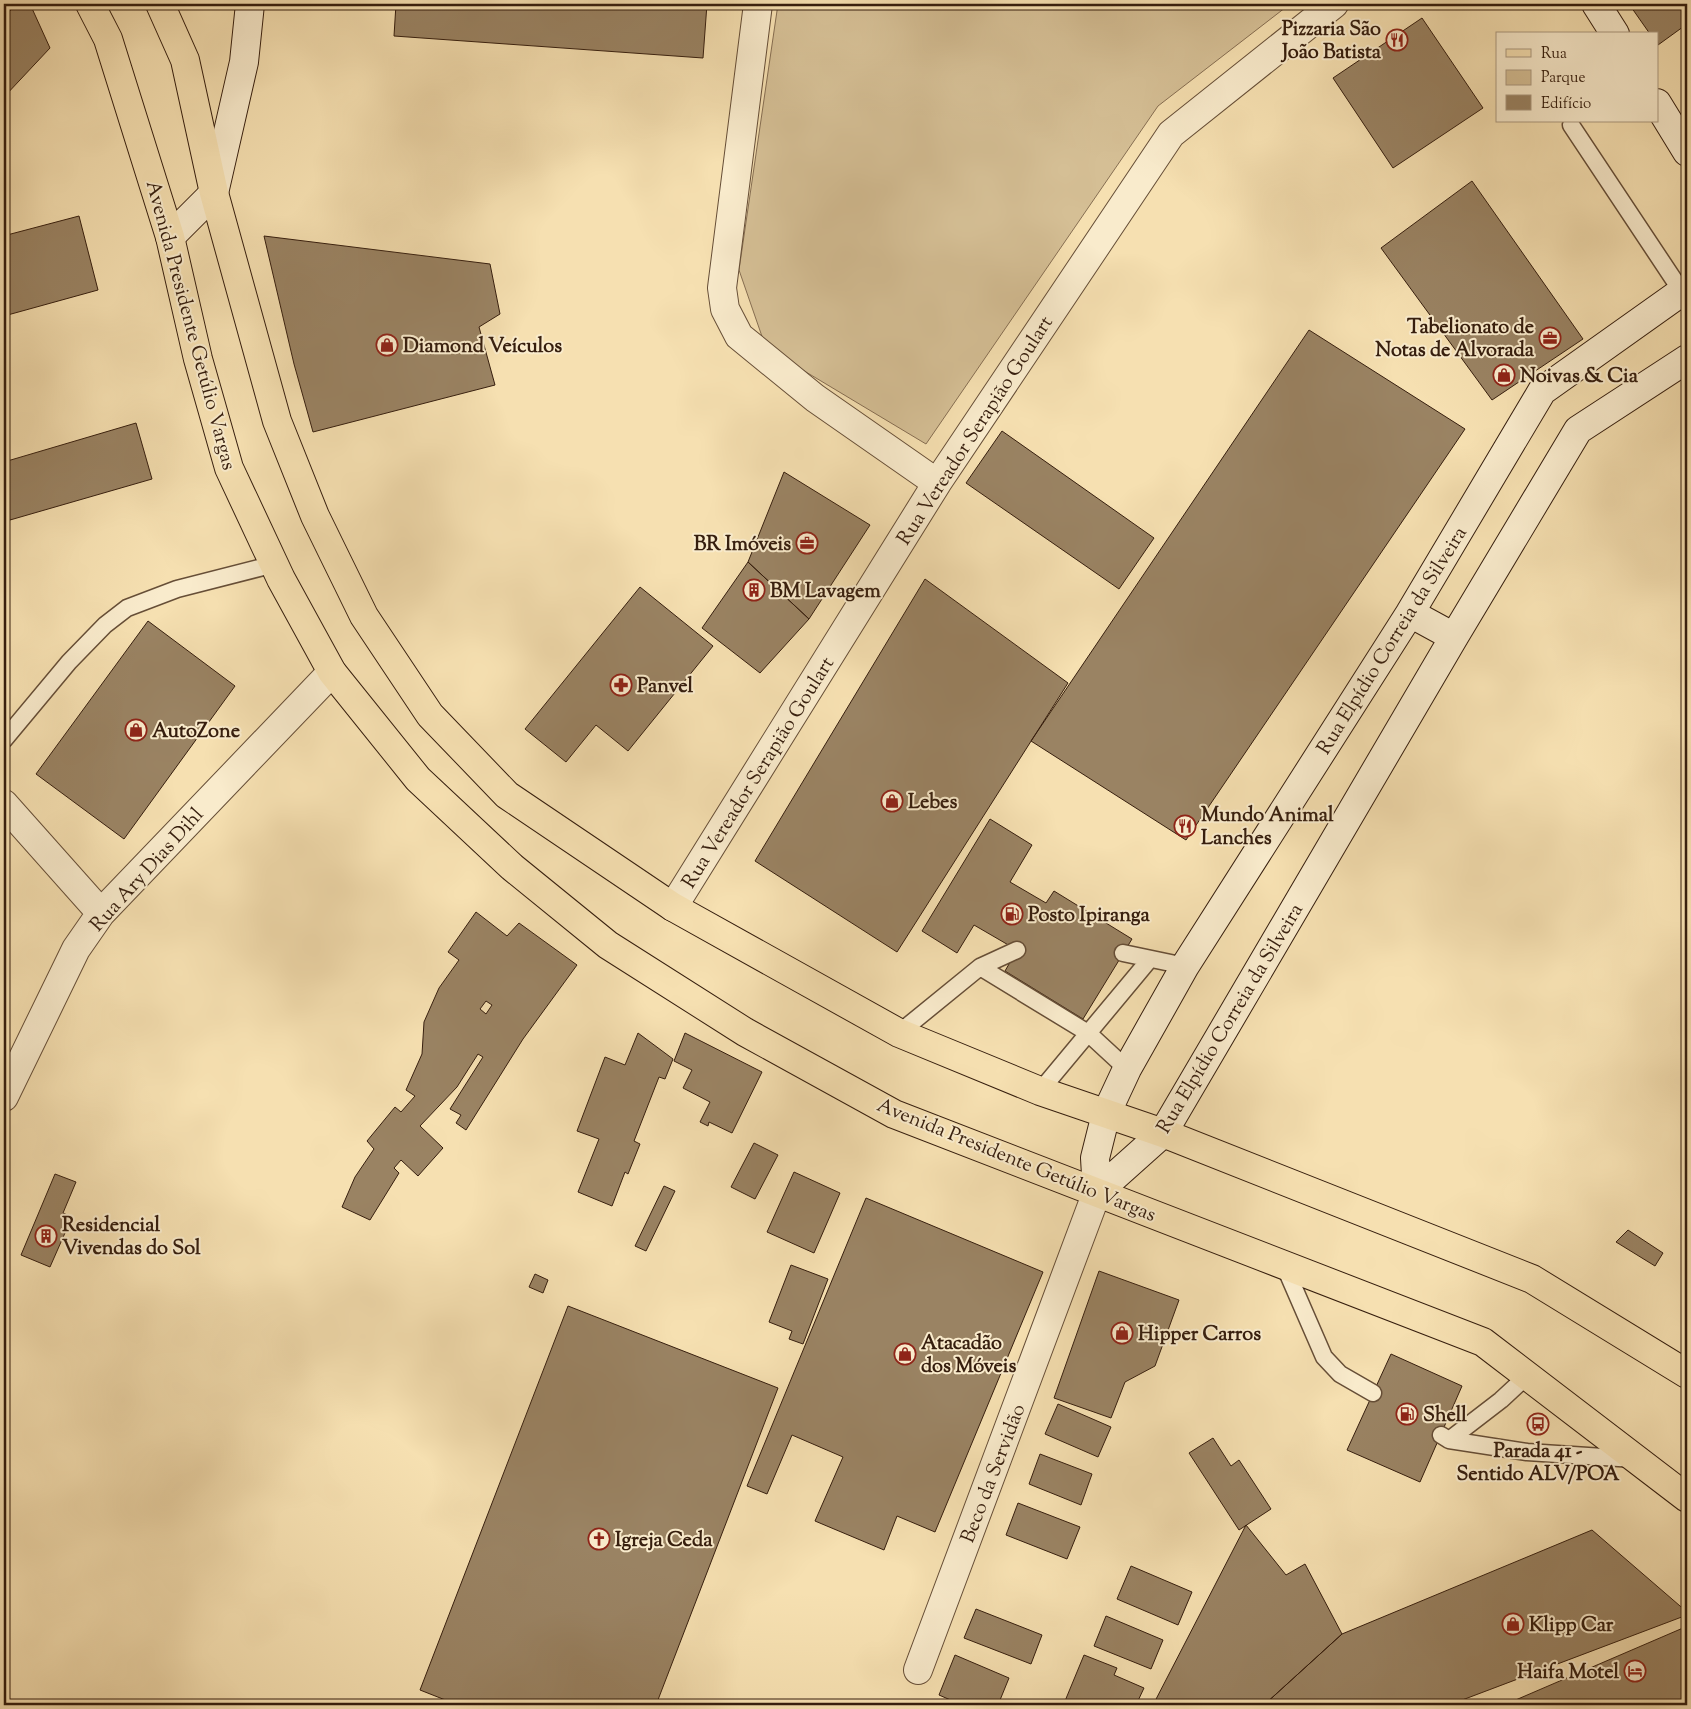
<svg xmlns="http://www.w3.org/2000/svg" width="1691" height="1709" font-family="'Sorts Mill Goudy',serif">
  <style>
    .green { fill: #d5bf95; stroke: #866e52 }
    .building { fill: #9a8363; stroke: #361e0e; fill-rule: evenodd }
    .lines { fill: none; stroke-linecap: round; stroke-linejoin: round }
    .lane-casing { stroke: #664e37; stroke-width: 19 }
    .street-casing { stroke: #664e37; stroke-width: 30 }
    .secondary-casing { stroke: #361e0e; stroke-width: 30 }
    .primary-casing { stroke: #361e0e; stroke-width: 30 }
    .lane { stroke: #f9ebcc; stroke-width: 16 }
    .street { stroke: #f9ebcc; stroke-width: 28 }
    .secondary { stroke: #f9ebcc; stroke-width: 28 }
    .primary { stroke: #f6e0b1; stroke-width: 28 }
    .labels { text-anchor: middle; stroke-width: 4; stroke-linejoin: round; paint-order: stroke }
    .poi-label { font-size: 20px; font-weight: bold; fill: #361e0e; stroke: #f9ebcc; text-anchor: start }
    .street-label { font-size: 20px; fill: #361e0e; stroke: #f9ebcc }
  </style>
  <rect width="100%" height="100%" fill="#f6e0b1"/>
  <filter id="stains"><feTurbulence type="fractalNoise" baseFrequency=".004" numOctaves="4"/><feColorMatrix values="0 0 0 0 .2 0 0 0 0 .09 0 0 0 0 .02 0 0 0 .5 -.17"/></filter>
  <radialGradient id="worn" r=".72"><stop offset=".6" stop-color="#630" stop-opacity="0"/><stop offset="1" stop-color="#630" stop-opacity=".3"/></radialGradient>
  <path class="green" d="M 778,4 L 1290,4 L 1158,106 L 926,444 L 766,348 L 739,270 Z"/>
  <path class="building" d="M 17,4 L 30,4 L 50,48 L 4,97 L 4,17 Z
    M 396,4 L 707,4 L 703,58 L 394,36 Z
    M 1629,4 L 1687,4 L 1687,24 L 1658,45 L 1657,34 L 1650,34 Z
    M 1422,18 L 1483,108 L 1393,168 L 1333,78 Z
    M 1472,181 L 1583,339 L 1492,400 L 1381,248 Z
    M 79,216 L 98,290 L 4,316 L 4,239 L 7,235 Z
    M 264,236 L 490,264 L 500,314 L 479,327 L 495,385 L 313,432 L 294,364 Z
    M 1309,330 L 1465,429 L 1186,840 L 1031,741 Z
    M 136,423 L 152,479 L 10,520 L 4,500 L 4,462 Z
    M 1002,431 L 1154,538 L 1119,589 L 966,483 Z
    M 784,472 L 870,525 L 809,619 L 748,562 Z
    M 748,562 L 809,619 L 760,673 L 702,628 Z
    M 925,579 L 1068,683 L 897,952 L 755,861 Z
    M 640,587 L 713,646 L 628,751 L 596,725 L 566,762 L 525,729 Z
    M 148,621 L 235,686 L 124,839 L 36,774 Z
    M 990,819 L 1032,845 L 1010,882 L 1046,903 L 1054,891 L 1132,939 L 1083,1019 L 1005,971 L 1017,950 L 974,925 L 957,953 L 922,931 Z
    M 476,912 L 507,936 L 519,923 L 577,965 L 523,1039 L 466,1130 L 456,1123 L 461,1115 L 450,1109 L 483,1057 L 478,1054 L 457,1087 L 420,1126 L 443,1148 L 418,1176 L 401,1160 L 394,1168 L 399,1173 L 370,1220 L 342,1207 L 355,1177 L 374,1149 L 367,1141 L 395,1107 L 401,1112 L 415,1096 L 406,1090 L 422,1054 L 424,1022 L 439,988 L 459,960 L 448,952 ZM 486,1001 L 492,1005 L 486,1014 L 480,1009 Z
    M 638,1033 L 673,1059 L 665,1079 L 659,1077 L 634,1141 L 640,1144 L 628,1174 L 625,1172 L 612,1206 L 578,1192 L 599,1139 L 577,1131 L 605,1057 L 625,1065 Z
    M 685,1033 L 762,1072 L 732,1133 L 709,1122 L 708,1126 L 700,1122 L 710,1102 L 683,1088 L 692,1070 L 674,1061 Z
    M 754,1143 L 778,1155 L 755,1199 L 731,1187 Z
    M 794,1172 L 840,1193 L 814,1253 L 767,1232 Z
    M 55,1174 L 76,1182 L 63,1213 L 72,1217 L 50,1267 L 21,1255 Z
    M 664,1186 L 675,1191 L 646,1251 L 635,1246 Z
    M 866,1198 L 1043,1272 L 935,1532 L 897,1516 L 884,1550 L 815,1521 L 843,1457 L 792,1435 L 767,1494 L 747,1486 Z
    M 1628,1230 L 1663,1253 L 1655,1266 L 1616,1242 Z
    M 791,1265 L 828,1279 L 803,1344 L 789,1339 L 792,1331 L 769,1322 Z
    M 1099,1271 L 1179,1300 L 1155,1366 L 1125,1382 L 1111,1418 L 1054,1398 Z
    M 535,1274 L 548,1280 L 543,1293 L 529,1287 Z
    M 568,1306 L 778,1388 L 656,1705 L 458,1705 L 420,1690 Z
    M 1391,1354 L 1462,1386 L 1420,1482 L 1347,1450 Z
    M 1058,1404 L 1111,1427 L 1098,1457 L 1045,1434 Z
    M 1213,1438 L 1231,1466 L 1239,1460 L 1271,1509 L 1239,1530 L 1189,1453 Z
    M 1040,1454 L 1092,1474 L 1081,1505 L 1029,1484 Z
    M 1018,1503 L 1080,1527 L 1067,1559 L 1006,1535 Z
    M 1246,1525 L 1286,1575 L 1305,1564 L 1342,1634 L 1264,1705 L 1153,1705 Z
    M 1592,1530 L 1687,1612 L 1687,1615 L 1449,1705 L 1264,1705 L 1342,1634 Z
    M 1131,1566 L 1192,1592 L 1178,1625 L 1117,1599 Z
    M 976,1609 L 1042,1635 L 1031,1664 L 964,1638 Z
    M 1106,1616 L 1163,1640 L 1151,1669 L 1094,1646 Z
    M 1683,1628 L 1687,1637 L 1687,1705 L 1504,1705 Z
    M 955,1655 L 1009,1678 L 998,1705 L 962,1705 L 939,1695 Z
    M 1084,1655 L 1117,1668 L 1114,1675 L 1144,1688 L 1136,1705 L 1075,1705 L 1065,1701 Z"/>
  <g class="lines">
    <g class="lane-casing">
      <path id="lane" d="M 1571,125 L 1682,292
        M 4,740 L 69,662 L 105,625 L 127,608 L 177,589 L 275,564
        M 1123,953 L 1185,966
        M 980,967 L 1017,950
        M 899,1033 L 980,967 L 1088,1033 L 1127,1069
        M 1040,1091 L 1150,959
        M 1284,1265 L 1324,1357 L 1340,1374 L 1373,1393
        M 1441,1435 L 1449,1440 L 1527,1452 L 1634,1459
        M 1449,1440 L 1501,1400 L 1527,1376"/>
    </g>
    <g class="street-casing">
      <path id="street" d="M 758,4 L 722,288 L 725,309 L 739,336 L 815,398 L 937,483
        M 4,804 L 101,913
        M 673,907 L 937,483 L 1171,134 L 1334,4
        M 4,1097 L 76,949 L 101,913 L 332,672
        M 918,1670 L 1097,1192"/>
    </g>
    <g class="secondary-casing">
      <path id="secondary" d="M 1596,4 L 1615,34
        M 1657,103 L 1687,152
        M 170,237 L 214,193 L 244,62 L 250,4
        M 1410,613 L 1454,637
        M 1097,1192 L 1095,1158 L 1106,1114 L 1127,1069 L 1185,966 L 1410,613 L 1542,391 L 1687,288
        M 1097,1192 L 1163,1133 L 1454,637 L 1578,430 L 1687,359"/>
    </g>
    <g class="primary-casing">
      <path id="primary" d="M 90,4 L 108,39 L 170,237 L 198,359 L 229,468 L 281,579 L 332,672 L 418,779 L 512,867 L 608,945 L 745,1032 L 894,1114 L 1483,1342 L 1687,1498
        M 160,4 L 185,60 L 214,193 L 277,421 L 315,516 L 364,616 L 430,715 L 507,795 L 673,907 L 899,1033 L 1040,1091 L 1163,1133 L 1532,1279 L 1687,1374"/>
    </g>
    <use href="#lane" class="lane"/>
    <use href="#street" class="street"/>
    <use href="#secondary" class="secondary"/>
    <use href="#primary" class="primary"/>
  </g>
  <defs>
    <g id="restaurant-ring" transform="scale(1.125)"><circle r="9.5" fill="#f9ebcc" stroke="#8f2418" stroke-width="1.5"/><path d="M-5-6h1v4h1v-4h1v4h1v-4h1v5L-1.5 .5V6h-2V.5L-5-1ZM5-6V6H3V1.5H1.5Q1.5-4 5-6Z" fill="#8f2418"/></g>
    <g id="office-ring" transform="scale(1.125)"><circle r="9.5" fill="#f9ebcc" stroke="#8f2418" stroke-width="1.5"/><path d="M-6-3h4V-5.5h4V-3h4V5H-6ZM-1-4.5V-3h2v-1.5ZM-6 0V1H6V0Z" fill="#8f2418"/></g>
    <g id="shop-ring" transform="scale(1.125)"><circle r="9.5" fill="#f9ebcc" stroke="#8f2418" stroke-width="1.5"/><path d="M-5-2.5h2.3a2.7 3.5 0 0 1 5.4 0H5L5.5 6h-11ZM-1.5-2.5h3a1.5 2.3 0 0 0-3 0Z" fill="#8f2418"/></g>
    <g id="building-ring" transform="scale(1.125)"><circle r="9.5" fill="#f9ebcc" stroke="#8f2418" stroke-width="1.5"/><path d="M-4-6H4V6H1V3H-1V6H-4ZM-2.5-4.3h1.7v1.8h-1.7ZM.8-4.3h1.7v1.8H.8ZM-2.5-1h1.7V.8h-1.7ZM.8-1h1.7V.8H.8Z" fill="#8f2418"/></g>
    <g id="pharmacy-ring" transform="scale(1.125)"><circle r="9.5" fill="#f9ebcc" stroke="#8f2418" stroke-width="1.5"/><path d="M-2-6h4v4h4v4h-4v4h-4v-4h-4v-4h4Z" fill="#8f2418"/></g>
    <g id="fuel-ring" transform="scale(1.125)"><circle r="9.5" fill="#f9ebcc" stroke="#8f2418" stroke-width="1.5"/><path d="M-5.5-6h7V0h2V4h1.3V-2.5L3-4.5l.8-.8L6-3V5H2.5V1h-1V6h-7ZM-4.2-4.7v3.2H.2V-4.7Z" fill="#8f2418"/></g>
    <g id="bus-ring" transform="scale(1.125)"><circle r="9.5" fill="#f9ebcc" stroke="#8f2418" stroke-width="1.5"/><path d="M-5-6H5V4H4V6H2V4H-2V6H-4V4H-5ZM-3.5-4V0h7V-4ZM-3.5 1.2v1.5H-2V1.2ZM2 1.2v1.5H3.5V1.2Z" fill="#8f2418"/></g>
    <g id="church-ring" transform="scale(1.125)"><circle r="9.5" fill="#f9ebcc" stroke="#8f2418" stroke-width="1.5"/><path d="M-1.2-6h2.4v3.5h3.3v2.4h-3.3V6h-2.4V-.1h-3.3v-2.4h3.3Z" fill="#8f2418"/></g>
    <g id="hotel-ring" transform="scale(1.125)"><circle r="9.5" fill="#f9ebcc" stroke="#8f2418" stroke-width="1.5"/><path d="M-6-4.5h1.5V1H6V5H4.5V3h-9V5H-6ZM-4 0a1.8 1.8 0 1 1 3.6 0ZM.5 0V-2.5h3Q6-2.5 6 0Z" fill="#8f2418"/></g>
  </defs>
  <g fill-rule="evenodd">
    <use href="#restaurant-ring" x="1397" y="40"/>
    <use href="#office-ring" x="1550" y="338"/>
    <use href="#shop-ring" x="387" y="345"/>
    <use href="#shop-ring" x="1504" y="375"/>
    <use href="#office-ring" x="807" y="543"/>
    <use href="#building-ring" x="754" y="590"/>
    <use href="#pharmacy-ring" x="621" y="685"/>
    <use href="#shop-ring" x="136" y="730"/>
    <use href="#shop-ring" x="892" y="801"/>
    <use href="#restaurant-ring" x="1185" y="826"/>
    <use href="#fuel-ring" x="1012" y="914"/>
    <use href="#building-ring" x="46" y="1236"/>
    <use href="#shop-ring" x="1122" y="1333"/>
    <use href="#shop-ring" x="905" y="1354"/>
    <use href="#fuel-ring" x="1407" y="1414"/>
    <use href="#bus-ring" x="1538" y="1424"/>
    <use href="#church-ring" x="599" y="1539"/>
    <use href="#shop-ring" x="1513" y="1624"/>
    <use href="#hotel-ring" x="1635" y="1671"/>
  </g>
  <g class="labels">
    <g class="poi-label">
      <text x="1381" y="35" text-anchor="end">Pizzaria São<tspan x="1381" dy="23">João Batista</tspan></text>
      <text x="1534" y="333" text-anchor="end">Tabelionato de<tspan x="1534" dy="23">Notas de Alvorada</tspan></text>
      <text x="403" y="352">Diamond Veículos</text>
      <text x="1520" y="382">Noivas &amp; Cia</text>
      <text x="791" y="550" text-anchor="end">BR Imóveis</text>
      <text x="770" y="597">BM Lavagem</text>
      <text x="637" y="692">Panvel</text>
      <text x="152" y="737">AutoZone</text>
      <text x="908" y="808">Lebes</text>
      <text x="1201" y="821">Mundo Animal<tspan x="1201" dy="23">Lanches</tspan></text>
      <text x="1028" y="921">Posto Ipiranga</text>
      <text x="62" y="1231">Residencial<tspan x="62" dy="23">Vivendas do Sol</tspan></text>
      <text x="1138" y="1340">Hipper Carros</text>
      <text x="921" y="1349">Atacadão<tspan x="921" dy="23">dos Móveis</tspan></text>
      <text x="1423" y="1421">Shell</text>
      <text x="1538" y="1457" text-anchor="middle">Parada 41 -<tspan x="1538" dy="23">Sentido ALV/POA</tspan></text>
      <text x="615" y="1546">Igreja Ceda</text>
      <text x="1529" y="1631">Klipp Car</text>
      <text x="1619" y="1678" text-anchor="end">Haifa Motel</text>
    </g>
    <g class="street-label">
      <text transform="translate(192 325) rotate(75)" y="7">Avenida Presidente Getúlio Vargas</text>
      <text transform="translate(974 430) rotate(-57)" y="7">Rua Vereador Serapião Goulart</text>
      <text transform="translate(1391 640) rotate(-58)" y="7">Rua Elpídio Correia da Silveira</text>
      <text transform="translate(757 772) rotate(-58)" y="7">Rua Vereador Serapião Goulart</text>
      <text transform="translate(146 869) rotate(-48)" y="7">Rua Ary Dias Dihl</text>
      <text transform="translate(1229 1018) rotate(-59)" y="7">Rua Elpídio Correia da Silveira</text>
      <text transform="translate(1017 1159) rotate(22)" y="7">Avenida Presidente Getúlio Vargas</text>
      <text transform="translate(992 1473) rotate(-69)" y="7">Beco da Servidão</text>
    </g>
  </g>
  <rect width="1691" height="1709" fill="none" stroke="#f6e0b1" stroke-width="20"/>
  <rect x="5" y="5" width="1681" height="1699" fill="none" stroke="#361e0e" stroke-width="2.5"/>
  <rect x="10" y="10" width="1671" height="1689" fill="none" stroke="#361e0e"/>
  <rect x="1496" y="32" width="162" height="90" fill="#f9ebcc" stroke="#ab9980"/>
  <rect x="1506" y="49" width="25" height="8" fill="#f6e0b1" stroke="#ab9980"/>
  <text x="1541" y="58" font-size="15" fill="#361e0e">Rua</text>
  <rect x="1506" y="70" width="25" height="15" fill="#d5bf95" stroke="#ab9980"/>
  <text x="1541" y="82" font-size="15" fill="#361e0e">Parque</text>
  <rect x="1506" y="95" width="25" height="15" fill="#9a8363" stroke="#ab9980"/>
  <text x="1541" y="108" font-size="15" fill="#361e0e">Edifício</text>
  <rect width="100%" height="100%" filter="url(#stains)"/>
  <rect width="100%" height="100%" fill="url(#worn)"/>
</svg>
